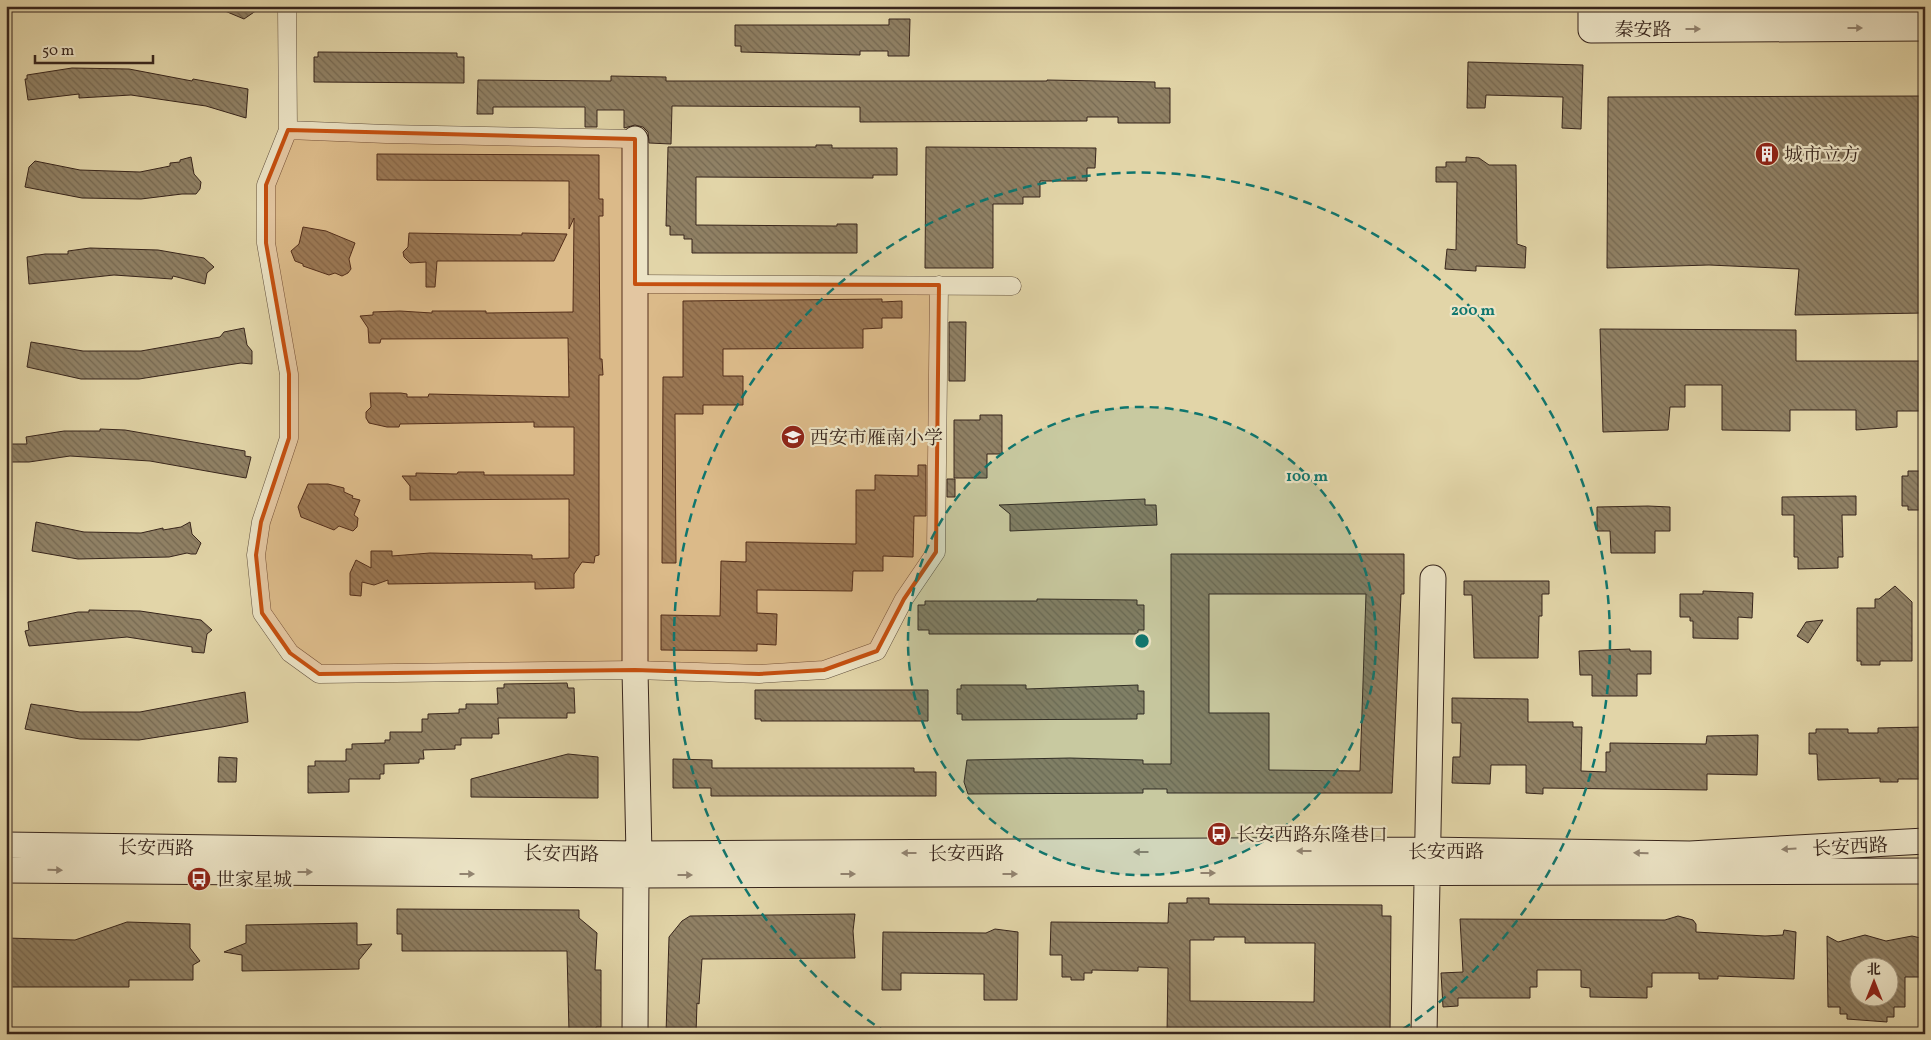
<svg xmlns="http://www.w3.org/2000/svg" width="1931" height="1040" font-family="Vollkorn,'Noto Serif SC',serif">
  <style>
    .building { fill: url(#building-back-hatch); stroke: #37251c; fill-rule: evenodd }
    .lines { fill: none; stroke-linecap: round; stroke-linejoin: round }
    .street-casing { stroke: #62513f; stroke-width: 19 }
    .secondary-casing { stroke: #37251c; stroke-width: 27 }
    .street { stroke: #ece4c6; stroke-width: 18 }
    .secondary { stroke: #ece4c6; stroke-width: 25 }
    .oneway { fill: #928471 }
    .marked { fill: #c54f0f; fill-opacity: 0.2; stroke: #c54f0f; stroke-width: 4; stroke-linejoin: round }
    .ring { fill: none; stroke: #0f766e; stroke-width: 2.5; stroke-dasharray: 9 6 }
    .labels { text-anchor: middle; stroke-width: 4.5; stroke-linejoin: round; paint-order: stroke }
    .street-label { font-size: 19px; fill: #37251c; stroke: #ece4c6 }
    .poi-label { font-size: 19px; fill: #37251c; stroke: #ece4c6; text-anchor: start }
    .centre { fill: #0f766e; stroke: #ece4c6; stroke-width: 2.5 }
    .ring-label { font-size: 15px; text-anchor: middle; font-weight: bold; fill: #0f766e; stroke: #ece4c6; stroke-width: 4.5; stroke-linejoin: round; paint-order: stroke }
  </style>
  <defs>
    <pattern id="building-back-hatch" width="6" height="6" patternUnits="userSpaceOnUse" patternTransform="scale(1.25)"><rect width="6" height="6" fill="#908165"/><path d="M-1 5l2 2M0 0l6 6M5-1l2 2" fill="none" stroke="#766952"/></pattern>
  </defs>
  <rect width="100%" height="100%" fill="#e2d5a8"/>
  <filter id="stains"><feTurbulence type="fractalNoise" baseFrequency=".004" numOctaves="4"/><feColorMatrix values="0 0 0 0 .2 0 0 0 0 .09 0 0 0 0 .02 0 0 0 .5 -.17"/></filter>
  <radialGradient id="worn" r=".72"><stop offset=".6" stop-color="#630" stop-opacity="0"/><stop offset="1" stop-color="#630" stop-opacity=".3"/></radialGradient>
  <path class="building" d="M 213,6 L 263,6 L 244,19 Z
    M 889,19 L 910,19 L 909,56 L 888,56 L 888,51 L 860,51 L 860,55 L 741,52 L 741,46 L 735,46 L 735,25 L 889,25 Z
    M 318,52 L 457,53 L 457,57 L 464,57 L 464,83 L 314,82 L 314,57 L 318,57 Z
    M 1468,62 L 1583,65 L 1581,129 L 1562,128 L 1563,97 L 1486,95 L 1485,108 L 1467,108 Z
    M 72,68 L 129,69 L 192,81 L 193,79 L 248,89 L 246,118 L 206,106 L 131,95 L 79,98 L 79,94 L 28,100 L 25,79 L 27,79 L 27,75 Z
    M 611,76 L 666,77 L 666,81 L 1047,81 L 1047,80 L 1155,82 L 1155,88 L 1170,88 L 1170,123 L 1118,123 L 1118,117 L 1087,117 L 1087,121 L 860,122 L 860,107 L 672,106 L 671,144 L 649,143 L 648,132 L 643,127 L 635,125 L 624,128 L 624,110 L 597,110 L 597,127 L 585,127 L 585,107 L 493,107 L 493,114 L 477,114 L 478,80 L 611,81 Z
    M 1925,96 L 1925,313 L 1795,315 L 1799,269 L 1709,265 L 1607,268 L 1608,97 Z
    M 816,145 L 832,145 L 832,148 L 897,148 L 897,175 L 873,175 L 873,178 L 696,177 L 696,225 L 837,226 L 837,224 L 857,224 L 857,253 L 692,253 L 692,239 L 684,239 L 684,235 L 670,235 L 670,226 L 666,226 L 668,147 L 816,147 Z
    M 926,147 L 1096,148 L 1095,168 L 1087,168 L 1087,181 L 1040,181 L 1040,197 L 1023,197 L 1023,204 L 993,204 L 993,268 L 925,268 Z
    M 377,154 L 599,155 L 599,199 L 603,199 L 603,216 L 599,216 L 600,359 L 602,359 L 603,375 L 599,375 L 599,555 L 595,556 L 594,563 L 582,562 L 574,574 L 574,588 L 535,589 L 535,582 L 388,584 L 388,580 L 374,585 L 362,582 L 361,596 L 350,595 L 350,573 L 356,560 L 371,568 L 371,551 L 392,551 L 392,556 L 430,553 L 532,555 L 532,559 L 569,558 L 569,499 L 410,500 L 410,486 L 402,476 L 416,476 L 416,473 L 457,474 L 458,472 L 484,472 L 484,475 L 574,475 L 574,427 L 534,427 L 534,422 L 400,424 L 399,427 L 387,427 L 369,423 L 366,418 L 366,412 L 371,407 L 370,393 L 401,393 L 407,394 L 407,397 L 428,397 L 429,394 L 569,397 L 568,338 L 381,339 L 380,343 L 369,343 L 368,328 L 360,316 L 373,315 L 373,312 L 400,311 L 432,313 L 432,311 L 486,311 L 486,313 L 573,312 L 574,218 L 569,229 L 569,181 L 377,180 Z
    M 191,157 L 194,174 L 201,182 L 200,189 L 196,194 L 182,194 L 141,199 L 82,198 L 25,187 L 29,167 L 35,161 L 80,170 L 140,172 L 170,166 L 170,163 L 180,162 L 180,160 Z
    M 1466,157 L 1479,158 L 1489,165 L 1516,165 L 1517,244 L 1526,247 L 1525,268 L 1476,266 L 1476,271 L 1445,269 L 1447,249 L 1456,250 L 1457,182 L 1436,182 L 1436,167 L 1446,167 L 1446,162 L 1466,162 Z
    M 303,227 L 326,231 L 355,243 L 349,259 L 351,269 L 348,273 L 342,276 L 335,273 L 329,275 L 303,266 L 303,264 L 295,261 L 291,251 L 299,244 Z
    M 409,233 L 522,235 L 522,233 L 567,234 L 554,261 L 437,261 L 435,287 L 426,287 L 426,262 L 410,263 L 404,257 L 403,252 L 408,247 Z
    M 90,248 L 158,250 L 204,258 L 214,267 L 207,273 L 205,284 L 173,276 L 172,279 L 114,275 L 29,284 L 27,257 L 45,254 L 68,254 L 68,251 Z
    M 882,299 L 882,302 L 902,301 L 902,318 L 882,318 L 882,328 L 863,329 L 863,348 L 723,349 L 723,376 L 743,376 L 743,405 L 703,405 L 703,414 L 675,414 L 676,563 L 662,563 L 663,377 L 683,377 L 683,301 Z
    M 949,322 L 966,322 L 965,381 L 949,381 Z
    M 244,328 L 247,345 L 252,351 L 252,364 L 241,363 L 139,379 L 81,379 L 27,367 L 31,342 L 83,351 L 141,351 L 220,337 L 224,332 Z
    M 1600,329 L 1796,330 L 1796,361 L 1925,361 L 1925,411 L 1897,411 L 1897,427 L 1856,430 L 1856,410 L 1790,410 L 1790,431 L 1722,430 L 1722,385 L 1685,385 L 1685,407 L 1670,407 L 1668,430 L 1603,432 Z
    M 980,415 L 1002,415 L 1002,454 L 987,454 L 987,478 L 954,478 L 954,420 L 980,420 Z
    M 100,429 L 125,430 L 245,451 L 245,456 L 251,457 L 246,478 L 150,461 L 70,456 L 29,462 L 6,462 L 6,444 L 27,444 L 26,437 L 64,431 L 100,431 Z
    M 918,465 L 926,465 L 926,516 L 914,516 L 913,557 L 883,556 L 883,571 L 853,571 L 852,591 L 757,590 L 757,613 L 777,614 L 776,645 L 757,644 L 757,651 L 661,650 L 661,615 L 720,616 L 721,561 L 746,562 L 746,542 L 856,544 L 856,490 L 875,490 L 875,475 L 918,476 Z
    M 1908,471 L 1925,471 L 1925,510 L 1908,510 L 1908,506 L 1902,506 L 1902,476 L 1908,476 Z
    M 947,479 L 955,479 L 955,497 L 947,497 Z
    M 308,484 L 328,484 L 344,488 L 344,492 L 353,496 L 352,498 L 360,500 L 354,515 L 358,518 L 357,527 L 353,531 L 339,526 L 334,530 L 301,517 L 298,507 Z
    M 1856,496 L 1856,515 L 1842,515 L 1843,557 L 1838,557 L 1838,568 L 1798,569 L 1798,557 L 1794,557 L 1794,515 L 1782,515 L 1782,497 Z
    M 1145,499 L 1145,505 L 1156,505 L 1157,525 L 1010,531 L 1010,514 L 999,505 Z
    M 1648,506 L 1670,507 L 1670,531 L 1655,531 L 1655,553 L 1611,553 L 1610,531 L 1597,531 L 1597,507 Z
    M 36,522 L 84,532 L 141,533 L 163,528 L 163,530 L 181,527 L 190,522 L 192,534 L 201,543 L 196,554 L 191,554 L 187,553 L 169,557 L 78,559 L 32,551 Z
    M 1171,554 L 1404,554 L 1404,594 L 1401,594 L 1392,793 L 1167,793 L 1167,789 L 1143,789 L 1143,793 L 968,794 L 964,782 L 967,760 L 1070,758 L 1143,760 L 1143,764 L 1171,764 ZM 1209,594 L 1366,594 L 1360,771 L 1269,770 L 1269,713 L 1209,713 Z
    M 1464,581 L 1549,581 L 1549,594 L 1542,594 L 1542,616 L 1539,616 L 1538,658 L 1474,658 L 1472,595 L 1464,595 Z
    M 1895,586 L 1912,602 L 1912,661 L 1880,661 L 1880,665 L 1861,665 L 1861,661 L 1857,661 L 1857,608 L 1875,608 L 1875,599 L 1879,599 Z
    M 1703,591 L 1753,593 L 1752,618 L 1738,617 L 1738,639 L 1693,638 L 1693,621 L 1690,621 L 1690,617 L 1680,617 L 1680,594 L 1703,594 Z
    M 1037,599 L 1137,600 L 1137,605 L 1144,605 L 1144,630 L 1138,630 L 1138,634 L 929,634 L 929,630 L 918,630 L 918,605 L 925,605 L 925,601 L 1037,601 Z
    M 89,610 L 140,611 L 201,620 L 212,630 L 207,634 L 204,653 L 192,652 L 192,647 L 127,637 L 29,646 L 25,631 L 29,630 L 28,622 L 78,612 L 89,612 Z
    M 1823,620 L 1808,643 L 1797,636 L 1806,622 Z
    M 1630,649 L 1630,651 L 1651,651 L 1651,674 L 1637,674 L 1637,696 L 1592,696 L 1592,675 L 1580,675 L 1579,651 Z
    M 567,683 L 568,688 L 574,688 L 575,713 L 567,713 L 567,718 L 498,718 L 499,734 L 492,734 L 492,738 L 461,738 L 461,745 L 455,745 L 455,749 L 423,750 L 424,759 L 419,759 L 419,763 L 384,764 L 384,774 L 380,774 L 380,779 L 349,779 L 349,792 L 308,793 L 308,766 L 315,766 L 315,761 L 346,761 L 346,749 L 352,749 L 352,744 L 385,743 L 385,740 L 390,740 L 390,732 L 422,732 L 422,719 L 428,719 L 428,714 L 459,713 L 459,709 L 466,709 L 466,704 L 498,704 L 497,688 L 504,688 L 504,684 Z
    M 961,685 L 1026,685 L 1026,689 L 1138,685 L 1138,691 L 1144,691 L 1144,714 L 1137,714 L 1137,719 L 962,720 L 962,714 L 957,714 L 957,689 L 961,689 Z
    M 755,690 L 928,690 L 928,721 L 761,721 L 761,719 L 755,719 Z
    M 245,692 L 248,722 L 222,727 L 139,740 L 80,739 L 25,729 L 31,704 L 80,712 L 140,712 Z
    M 1452,698 L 1528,699 L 1528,722 L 1573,722 L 1573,727 L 1582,727 L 1581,771 L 1606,772 L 1606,752 L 1610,752 L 1610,743 L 1706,744 L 1707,736 L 1758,735 L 1757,775 L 1707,774 L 1707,790 L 1543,788 L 1543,794 L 1526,793 L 1526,765 L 1491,765 L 1490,784 L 1452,783 L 1453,757 L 1460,757 L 1461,723 L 1452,723 Z
    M 1924,727 L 1923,779 L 1898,779 L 1898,782 L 1880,782 L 1880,778 L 1818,780 L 1817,754 L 1809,754 L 1809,733 L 1816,733 L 1816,729 L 1848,729 L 1848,733 L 1878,733 L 1878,728 Z
    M 568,754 L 598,757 L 598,798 L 471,797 L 471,779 Z
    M 219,757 L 237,758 L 236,782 L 218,782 Z
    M 673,759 L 712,760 L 712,768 L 914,768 L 914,772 L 936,772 L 936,796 L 711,796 L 711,788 L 673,788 Z
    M 1187,898 L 1209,898 L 1209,904 L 1382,905 L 1382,916 L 1391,916 L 1390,1034 L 1167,1034 L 1168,968 L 1138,967 L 1138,971 L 1092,970 L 1092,973 L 1084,973 L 1084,980 L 1071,980 L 1071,977 L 1062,977 L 1062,955 L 1050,955 L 1051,922 L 1168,923 L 1169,903 L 1187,903 ZM 1214,937 L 1245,937 L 1245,943 L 1315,943 L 1314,1002 L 1190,1001 L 1190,940 L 1214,940 Z
    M 397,909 L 579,910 L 579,918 L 597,933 L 595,970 L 601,970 L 601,1027 L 596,1027 L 596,1034 L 573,1034 L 573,1031 L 569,1032 L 567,951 L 402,951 L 402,934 L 397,934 Z
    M 855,914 L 853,931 L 855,958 L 702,959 L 699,1004 L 697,1003 L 696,1034 L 666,1034 L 669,937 L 682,921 L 690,916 Z
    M 1678,916 L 1693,920 L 1696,924 L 1696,932 L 1765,936 L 1783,935 L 1784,930 L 1796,932 L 1794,979 L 1718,976 L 1718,979 L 1699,979 L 1699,973 L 1652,973 L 1652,987 L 1647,987 L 1647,998 L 1590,997 L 1590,988 L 1581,987 L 1581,970 L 1537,970 L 1537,987 L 1530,987 L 1530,998 L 1458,998 L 1458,1006 L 1443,1007 L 1441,973 L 1463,972 L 1460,919 L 1665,920 Z
    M 127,922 L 190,924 L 190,948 L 200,961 L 193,965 L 193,980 L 129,980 L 129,987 L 6,987 L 6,938 L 75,940 Z
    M 357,923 L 357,945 L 372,944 L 359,960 L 359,969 L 242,971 L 242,955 L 224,952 L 246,943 L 246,925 Z
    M 995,929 L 1018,932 L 1017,1000 L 984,1000 L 984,974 L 901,973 L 901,990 L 882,990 L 883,932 L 986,933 Z
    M 1865,935 L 1886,941 L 1912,936 L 1925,939 L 1925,977 L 1905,977 L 1905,1007 L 1894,1007 L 1894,1017 L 1887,1017 L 1887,1022 L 1847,1019 L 1847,1014 L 1840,1014 L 1840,1007 L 1828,1007 L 1827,936 L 1838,942 ZM 1858,968 L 1888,968 L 1888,998 L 1858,998 Z"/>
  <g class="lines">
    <g class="street-casing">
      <path id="street" d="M 287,6 L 288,130 L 266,185 L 266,243 L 289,374 L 289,438 L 261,522 L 256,555 L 262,613 L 290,653 L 319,674 L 635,670 L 759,674 L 824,670 L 877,651 L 904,599 L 936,552 L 939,285
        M 288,130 L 386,134 L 635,139
        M 635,284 L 1012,286"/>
    </g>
    <g class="secondary-casing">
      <path id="secondary" d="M 1925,9 L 1591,12 L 1591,30 L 1925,28
        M 635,139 L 635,670 L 639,854 L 636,875 L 635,1034
        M 6,845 L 636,854 L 1426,850 L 1690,854 L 1925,841
        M 6,870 L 636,875 L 1925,871
        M 1424,1034 L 1433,578"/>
    </g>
    <use href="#street" class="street"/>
    <use href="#secondary" class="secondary"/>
  </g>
  <defs><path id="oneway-solid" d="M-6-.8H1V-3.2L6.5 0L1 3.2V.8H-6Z" transform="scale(1.25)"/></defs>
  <g class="oneway">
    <use href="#oneway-solid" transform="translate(1855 28)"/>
    <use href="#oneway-solid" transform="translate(1693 29)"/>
    <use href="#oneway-solid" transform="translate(1789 849) rotate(177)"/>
    <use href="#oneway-solid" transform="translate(1304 851) rotate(180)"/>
    <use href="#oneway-solid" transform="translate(1141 852) rotate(180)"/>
    <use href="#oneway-solid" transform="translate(909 853) rotate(180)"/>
    <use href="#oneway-solid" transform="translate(1641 853) rotate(-179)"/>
    <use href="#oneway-solid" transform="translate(55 870) rotate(1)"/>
    <use href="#oneway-solid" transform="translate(305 872)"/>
    <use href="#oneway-solid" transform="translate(1208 873)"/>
    <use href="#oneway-solid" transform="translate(467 874)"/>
    <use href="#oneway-solid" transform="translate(848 874)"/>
    <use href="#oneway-solid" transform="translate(1010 874)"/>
    <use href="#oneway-solid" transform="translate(685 875)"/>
  </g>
  <path class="marked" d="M 288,130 L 635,139 L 635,284 L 939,285 L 936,552 L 904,599 L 877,651 L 824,670 L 759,674 L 635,670 L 319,674 L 290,653 L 262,613 L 256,555 L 261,522 L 289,438 L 289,374 L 266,243 L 266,185 Z"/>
  <circle cx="1142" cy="641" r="234" fill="#0f766e" fill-opacity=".12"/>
  <g class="ring">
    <circle cx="1142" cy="641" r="234"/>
    <path d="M887 1033A468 468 0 1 1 1397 1033"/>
  </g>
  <defs>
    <g id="building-disc" transform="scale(1.25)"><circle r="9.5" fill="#8f2418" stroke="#ece4c6"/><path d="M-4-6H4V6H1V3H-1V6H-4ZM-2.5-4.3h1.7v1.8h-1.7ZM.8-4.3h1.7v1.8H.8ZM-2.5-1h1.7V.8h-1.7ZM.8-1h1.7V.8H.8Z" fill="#fff"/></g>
    <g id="school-disc" transform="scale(1.25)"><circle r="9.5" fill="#8f2418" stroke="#ece4c6"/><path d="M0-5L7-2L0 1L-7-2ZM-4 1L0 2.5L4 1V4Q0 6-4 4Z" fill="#fff"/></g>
    <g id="bus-disc" transform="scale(1.25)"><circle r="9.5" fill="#8f2418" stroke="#ece4c6"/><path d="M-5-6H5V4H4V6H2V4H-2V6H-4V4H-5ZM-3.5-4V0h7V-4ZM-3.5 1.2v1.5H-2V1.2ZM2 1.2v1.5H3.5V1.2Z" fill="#fff"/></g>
  </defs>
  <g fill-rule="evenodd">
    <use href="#building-disc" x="1767" y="154"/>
    <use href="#school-disc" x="793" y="437"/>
    <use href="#bus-disc" x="1219" y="834"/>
    <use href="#bus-disc" x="199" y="879"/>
  </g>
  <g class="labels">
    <g class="street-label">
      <text x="1643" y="36">秦安路</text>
      <text transform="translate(1850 846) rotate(-3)" y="7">长安西路</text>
      <text transform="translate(156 847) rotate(1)" y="7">长安西路</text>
      <text x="1446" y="858">长安西路</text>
      <text transform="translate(561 853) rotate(1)" y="7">长安西路</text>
      <text x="966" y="860">长安西路</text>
    </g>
    <g class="poi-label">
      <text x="1784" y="161">城市立方</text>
      <text x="810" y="444">西安市雁南小学</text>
      <text x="1236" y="841">长安西路东隆巷口</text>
      <text x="216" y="886">世家星城</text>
    </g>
  </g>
  <circle cx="1142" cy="641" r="8" class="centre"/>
  <g class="ring-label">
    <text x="1473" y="315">200 m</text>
    <text x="1307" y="481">100 m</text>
  </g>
  <rect width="1931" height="1040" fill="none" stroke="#e2d5a8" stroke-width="25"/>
  <rect x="8" y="8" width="1916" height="1025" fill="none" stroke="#37251c" stroke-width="2.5"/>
  <rect x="12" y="12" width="1906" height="1015" fill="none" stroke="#37251c"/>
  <g transform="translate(1874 982)"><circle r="24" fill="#ece4c6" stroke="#a49882"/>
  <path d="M0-4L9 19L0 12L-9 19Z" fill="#8f2418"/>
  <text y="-8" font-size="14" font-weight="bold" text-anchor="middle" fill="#37251c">北</text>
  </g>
  <path d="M35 55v8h118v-8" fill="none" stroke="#37251c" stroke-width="2.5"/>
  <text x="42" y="55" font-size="15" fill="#37251c" stroke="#ece4c6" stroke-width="4" paint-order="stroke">50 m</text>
  <rect width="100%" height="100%" filter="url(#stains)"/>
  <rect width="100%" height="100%" fill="url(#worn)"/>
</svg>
